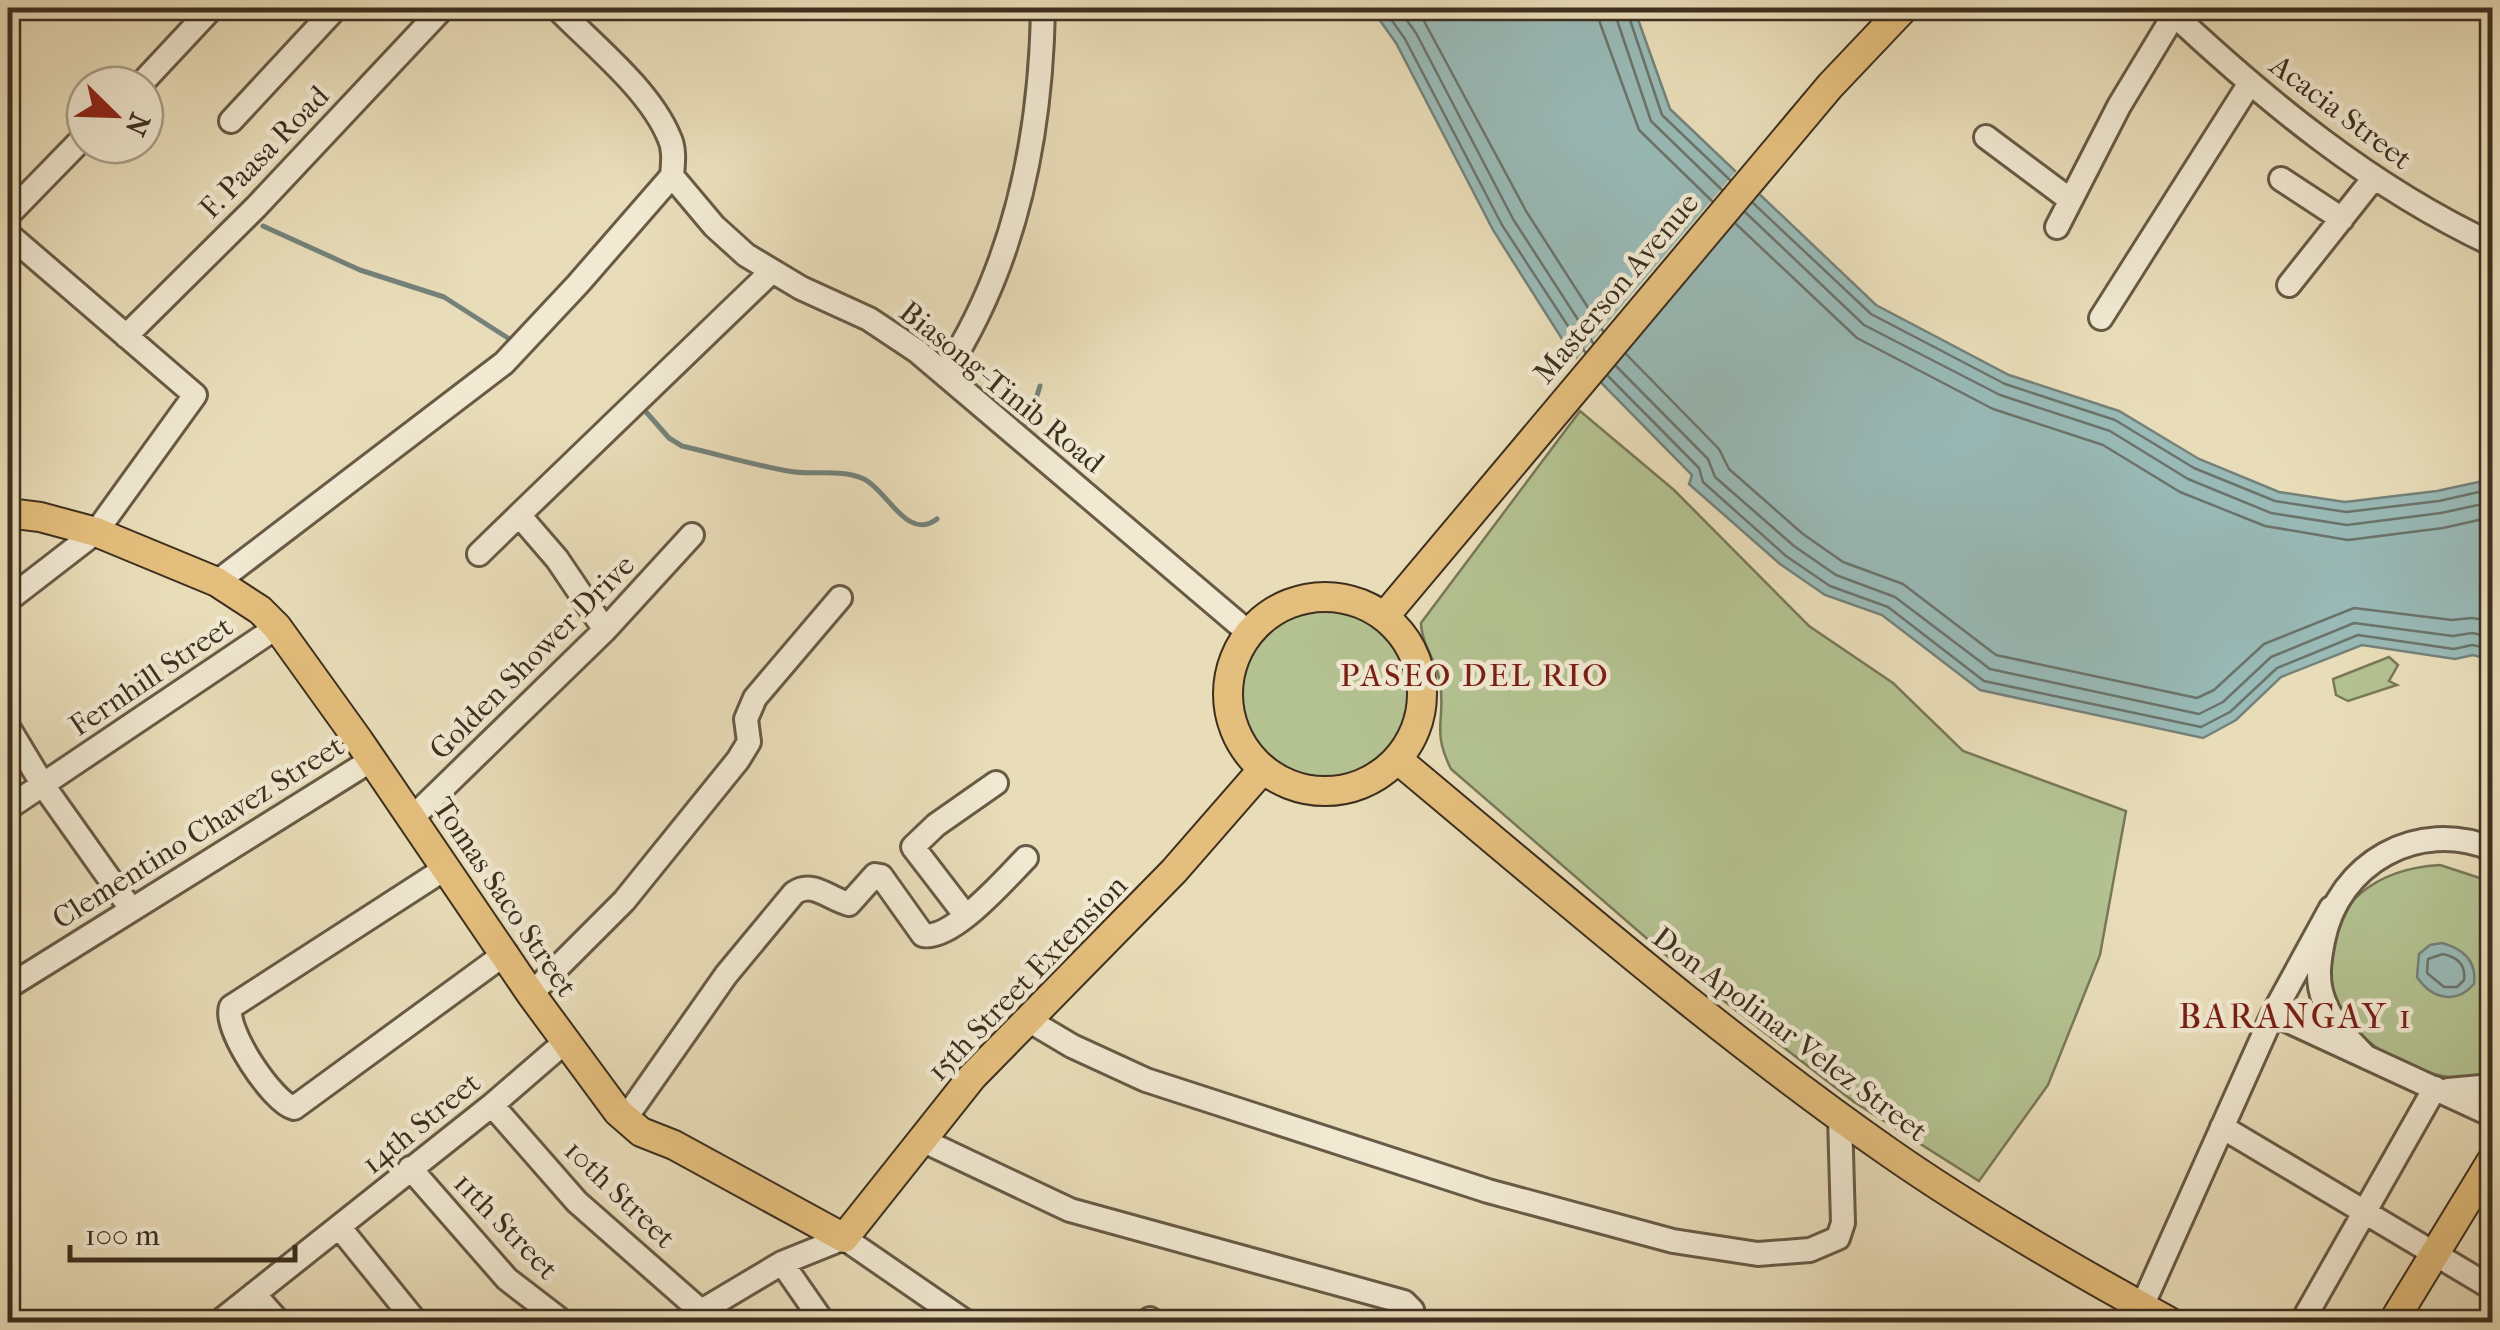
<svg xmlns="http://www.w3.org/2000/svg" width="2500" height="1330" font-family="'IM FELL French Canon',serif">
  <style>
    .green { fill: #b4c291; stroke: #787858; stroke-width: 2.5 }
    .water { fill: #99bab7; stroke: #74827a; stroke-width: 2.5 }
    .pier { fill: #e9ddb9 }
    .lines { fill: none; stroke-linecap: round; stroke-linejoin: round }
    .shore { stroke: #6b746b; stroke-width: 2.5 }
    .stream { stroke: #74827a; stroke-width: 5 }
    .minor-casing { stroke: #685a46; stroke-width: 28 }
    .major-casing { stroke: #3d2f1f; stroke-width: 32 }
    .minor { stroke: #f1e9d2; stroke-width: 22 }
    .major { stroke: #e4be7c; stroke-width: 28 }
    .labels { text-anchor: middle; stroke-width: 9; stroke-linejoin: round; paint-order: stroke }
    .street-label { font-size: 30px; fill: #3d2f1f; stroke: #f1e9d2 }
    .neighbourhood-label { font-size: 32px; letter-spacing: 2.5px; fill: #7a1f14; stroke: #f1e9d2 }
    .quarter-label { font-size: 35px; letter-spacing: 2.5px; fill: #7a1f14; stroke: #f1e9d2 }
  </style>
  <rect width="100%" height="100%" fill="#e9ddb9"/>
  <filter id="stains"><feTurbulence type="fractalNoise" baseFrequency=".002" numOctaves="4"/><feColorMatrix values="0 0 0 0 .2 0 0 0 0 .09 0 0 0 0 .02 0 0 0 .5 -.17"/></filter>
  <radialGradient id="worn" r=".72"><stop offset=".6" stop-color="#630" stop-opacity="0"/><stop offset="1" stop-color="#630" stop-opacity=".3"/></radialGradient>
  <path class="green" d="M 1580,411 L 1674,490 L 1809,626 L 1893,683 L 1963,751 L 2126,811 L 2100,955 L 2048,1085 L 1979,1181 L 1854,1102 L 1674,962 L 1451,769 C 1431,729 1446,720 1440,683 C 1437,662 1421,643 1421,623 Z
    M1242 695a84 84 0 1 1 168 0a84 84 0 1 1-168 0Z
    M 2389,657 L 2398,665 L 2389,681 L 2397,685 L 2348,701 L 2336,695 L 2333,679 Z
    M 2440,865 L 2492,882 L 2492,1075 C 2467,1082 2442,1078 2417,1069 C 2291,1023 2301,873 2440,865 Z"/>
  <path class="water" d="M 1371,8 L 1634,8 L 1670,109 L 1876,305 L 2009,375 L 2119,411 L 2199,459 L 2279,492 L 2345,502 L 2437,491 L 2492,479 L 2492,660 L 2473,655 L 2455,659 L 2362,645 L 2281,677 L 2236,720 L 2203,738 L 1980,690 L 1882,615 L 1825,595 L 1780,564 L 1689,484 L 1692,475 L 1569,350 L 1493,230 L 1396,43 Z
    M 2442,943 C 2464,949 2477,961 2474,984 C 2456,1005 2432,999 2417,977 L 2419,954 L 2430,945 Z"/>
  <path class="pier" d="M 1739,168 L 1763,191 L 1597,386 L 1574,362 Z"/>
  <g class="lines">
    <path class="shore" d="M 1383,8 L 1405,39 L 1502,225 L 1585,352
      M 1398,8 L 1416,33 L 1513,219 L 1593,343
      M 1417,8 L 1526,211 L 1603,331
      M 1598,8 L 1600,23 L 1639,130 L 1712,201
      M 1613,8 L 1651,121 L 1722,190
      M 1626,8 L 1662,115 L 1730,180
      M 1753,203 L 1871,314 L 2005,384 L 2115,420 L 2194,468 L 2275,501 L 2346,512 L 2439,501 L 2492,489
      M 1745,212 L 1864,325 L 2000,395 L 2110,431 L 2188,479 L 2271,513 L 2347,525 L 2441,513 L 2492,502
      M 1736,224 L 1857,338 L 1993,409 L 2103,445 L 2180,492 L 2265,526 L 2348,540 L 2443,528 L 2492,517
      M 1626,354 L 1719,449 L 1729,469 L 1803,534 L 1843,562 L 1903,584 L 1996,655 L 2197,698 L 2214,690 L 2264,644 L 2354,608 L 2452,620 L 2472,618 L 2492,621
      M 1616,366 L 1708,459 L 1715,477 L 1794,546 L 1836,575 L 1895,597 L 1990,669 L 2199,714 L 2223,702 L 2271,657 L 2354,623 L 2453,636 L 2472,633 L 2492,637
      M 1608,376 L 1699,468 L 1703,482 L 1786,556 L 1830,586 L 1888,607 L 1984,681 L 2201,727 L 2230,712 L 2277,668 L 2358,635 L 2454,649 L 2472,645 L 2492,649
      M 2443,954 C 2457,957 2466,965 2464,980 L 2457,987 L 2444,987 L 2427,973 L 2428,959 Z"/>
    <path class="stream" d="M 263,226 L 360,270 L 444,297 L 511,340
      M 647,413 L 669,438 L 682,446 C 717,454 753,465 788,471 C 812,476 841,468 864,479 C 888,491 907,542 937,519
      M 1028,424 L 1040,386"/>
    <g class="minor-casing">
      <path id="minor" d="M 557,8 C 593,45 649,89 669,137 C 675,149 673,163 672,176
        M 2167,8 C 2265,100 2370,187 2492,244
        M 140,85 L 212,8
        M 231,121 L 336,8
        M 1986,137 L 2069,199
        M 672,176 L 714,226 L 746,255 L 801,288 L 869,319 L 917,351 L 1249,633
        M 2281,179 L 2342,219
        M 8,215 L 85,136
        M 2057,227 L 2119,106 L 2174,15
        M 8,234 L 195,395 L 96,532 L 8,600
        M 2289,285 L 2373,179
        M 2101,318 L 2250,83
        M 126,336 L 256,207 L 443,8
        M 944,374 C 1015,266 1041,135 1043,8
        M 479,554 L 519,515
        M 217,582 L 504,363 L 578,284 L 672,176
        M 605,630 L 557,559 L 519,515 L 771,272
        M 8,727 L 43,785 L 131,909
        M 8,808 L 277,627
        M 411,819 L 605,630 L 692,535
        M 446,868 L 231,1007 C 223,1028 272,1102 294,1108 L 506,953
        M 966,916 L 913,847 L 936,825 L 996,783
        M 8,987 L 370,761
        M 531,994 L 624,901 L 738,760 L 749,742 L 746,719 L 755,698 L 840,598
        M 2273,1014 L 2492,1115
        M 1030,1021 L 1072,1046 L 1146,1080 L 1488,1191 L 1673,1241 L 1758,1254 L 1810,1250 L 1838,1238 L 1843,1223 L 1840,1117
        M 2365,1056 C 2349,1040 2332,1023 2324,1001 C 2316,981 2319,961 2323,941 C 2338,863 2418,818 2492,849
        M 2448,1090 L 2492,1086
        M 492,1105 L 577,1202 L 702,1312 L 708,1321
        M 625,1119 L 726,975 L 794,893 C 813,880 829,899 849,904 L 875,875 L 881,876 L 923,935 C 952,941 1005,879 1026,858
        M 2222,1127 L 2492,1288
        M 922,1140 L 1070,1210 L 1404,1302 L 1412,1310 L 1409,1322
        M 410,1168 L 507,1279 L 563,1322
        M 340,1228 L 416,1322
        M 782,1263 L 823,1322
        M 254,1294 L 279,1322
        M 219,1322 L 492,1105 L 565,1042
        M 683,1322 L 782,1263 L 844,1238 L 966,1322
        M 1149,1322 L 1150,1319
        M 2135,1322 L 2273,1014 L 2331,908
        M 2302,1322 L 2435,1088"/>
    </g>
    <g class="major-casing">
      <path id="major" d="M 8,513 L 40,517 L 96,532 L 217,582 L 260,610 L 277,627 L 359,741 L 531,994 L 618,1112 L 641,1132 L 674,1145 L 844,1238 L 972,1077 L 1174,871 L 1263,769
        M1228 694a97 97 0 1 1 194 0a97 97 0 1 1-194 0Z
        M 1384,617 L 1830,86 L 1904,8
        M 1397,759 C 1559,894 1718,1033 1890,1153 C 1979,1215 2075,1270 2170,1322
        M 2393,1322 L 2492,1160"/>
    </g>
    <use href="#minor" class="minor"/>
    <use href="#major" class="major"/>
  </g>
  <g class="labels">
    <g class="street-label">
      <text transform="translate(2341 112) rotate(37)" y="10">Acacia Street</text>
      <text transform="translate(264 152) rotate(-46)" y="10">F. Paasa Road</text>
      <text transform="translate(1616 288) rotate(-50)" y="10">Masterson Avenue</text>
      <text transform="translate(1002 387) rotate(39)" y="10">Biasong-Tinib Road</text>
      <text transform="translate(532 657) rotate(-45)" y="10">Golden Shower Drive</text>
      <text transform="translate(151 676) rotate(-34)" y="10">Fernhill Street</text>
      <text transform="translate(198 832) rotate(-32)" y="10">Clementino Chavez Street</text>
      <text transform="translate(505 897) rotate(56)" y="10">Tomas Saco Street</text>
      <text transform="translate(1027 978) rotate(-46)" y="10">15th Street Extension</text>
      <text transform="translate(1790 1034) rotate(37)" y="10">Don Apolinar Velez Street</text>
      <text transform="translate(421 1123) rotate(-39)" y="10">14th Street</text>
      <text transform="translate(620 1194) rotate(44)" y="10">10th Street</text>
      <text transform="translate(506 1226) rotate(46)" y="10">11th Street</text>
    </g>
    <g class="neighbourhood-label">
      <text x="1475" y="686">PASEO DEL RIO</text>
    </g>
    <g class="quarter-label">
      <text x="2296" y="1028">BARANGAY 1</text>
    </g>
  </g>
  <rect width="2500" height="1330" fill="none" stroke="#e9ddb9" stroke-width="40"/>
  <rect x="10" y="10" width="2480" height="1310" fill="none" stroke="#3d2f1f" stroke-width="5"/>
  <rect x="20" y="20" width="2460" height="1290" fill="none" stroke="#3d2f1f" stroke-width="2.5"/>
  <g transform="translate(115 115) rotate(113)"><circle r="48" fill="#f1e9d2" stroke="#a99f8a" stroke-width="2.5"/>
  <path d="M0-8L18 38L0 25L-18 38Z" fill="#8f2418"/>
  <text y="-15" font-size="28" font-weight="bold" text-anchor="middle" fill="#3d2f1f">N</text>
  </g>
  <path d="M70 1245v15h225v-15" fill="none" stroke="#3d2f1f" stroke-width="5"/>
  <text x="85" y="1245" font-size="30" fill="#3d2f1f" stroke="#f1e9d2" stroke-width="8" paint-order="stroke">100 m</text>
  <rect width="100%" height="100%" filter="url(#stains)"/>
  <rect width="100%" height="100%" fill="url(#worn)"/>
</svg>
